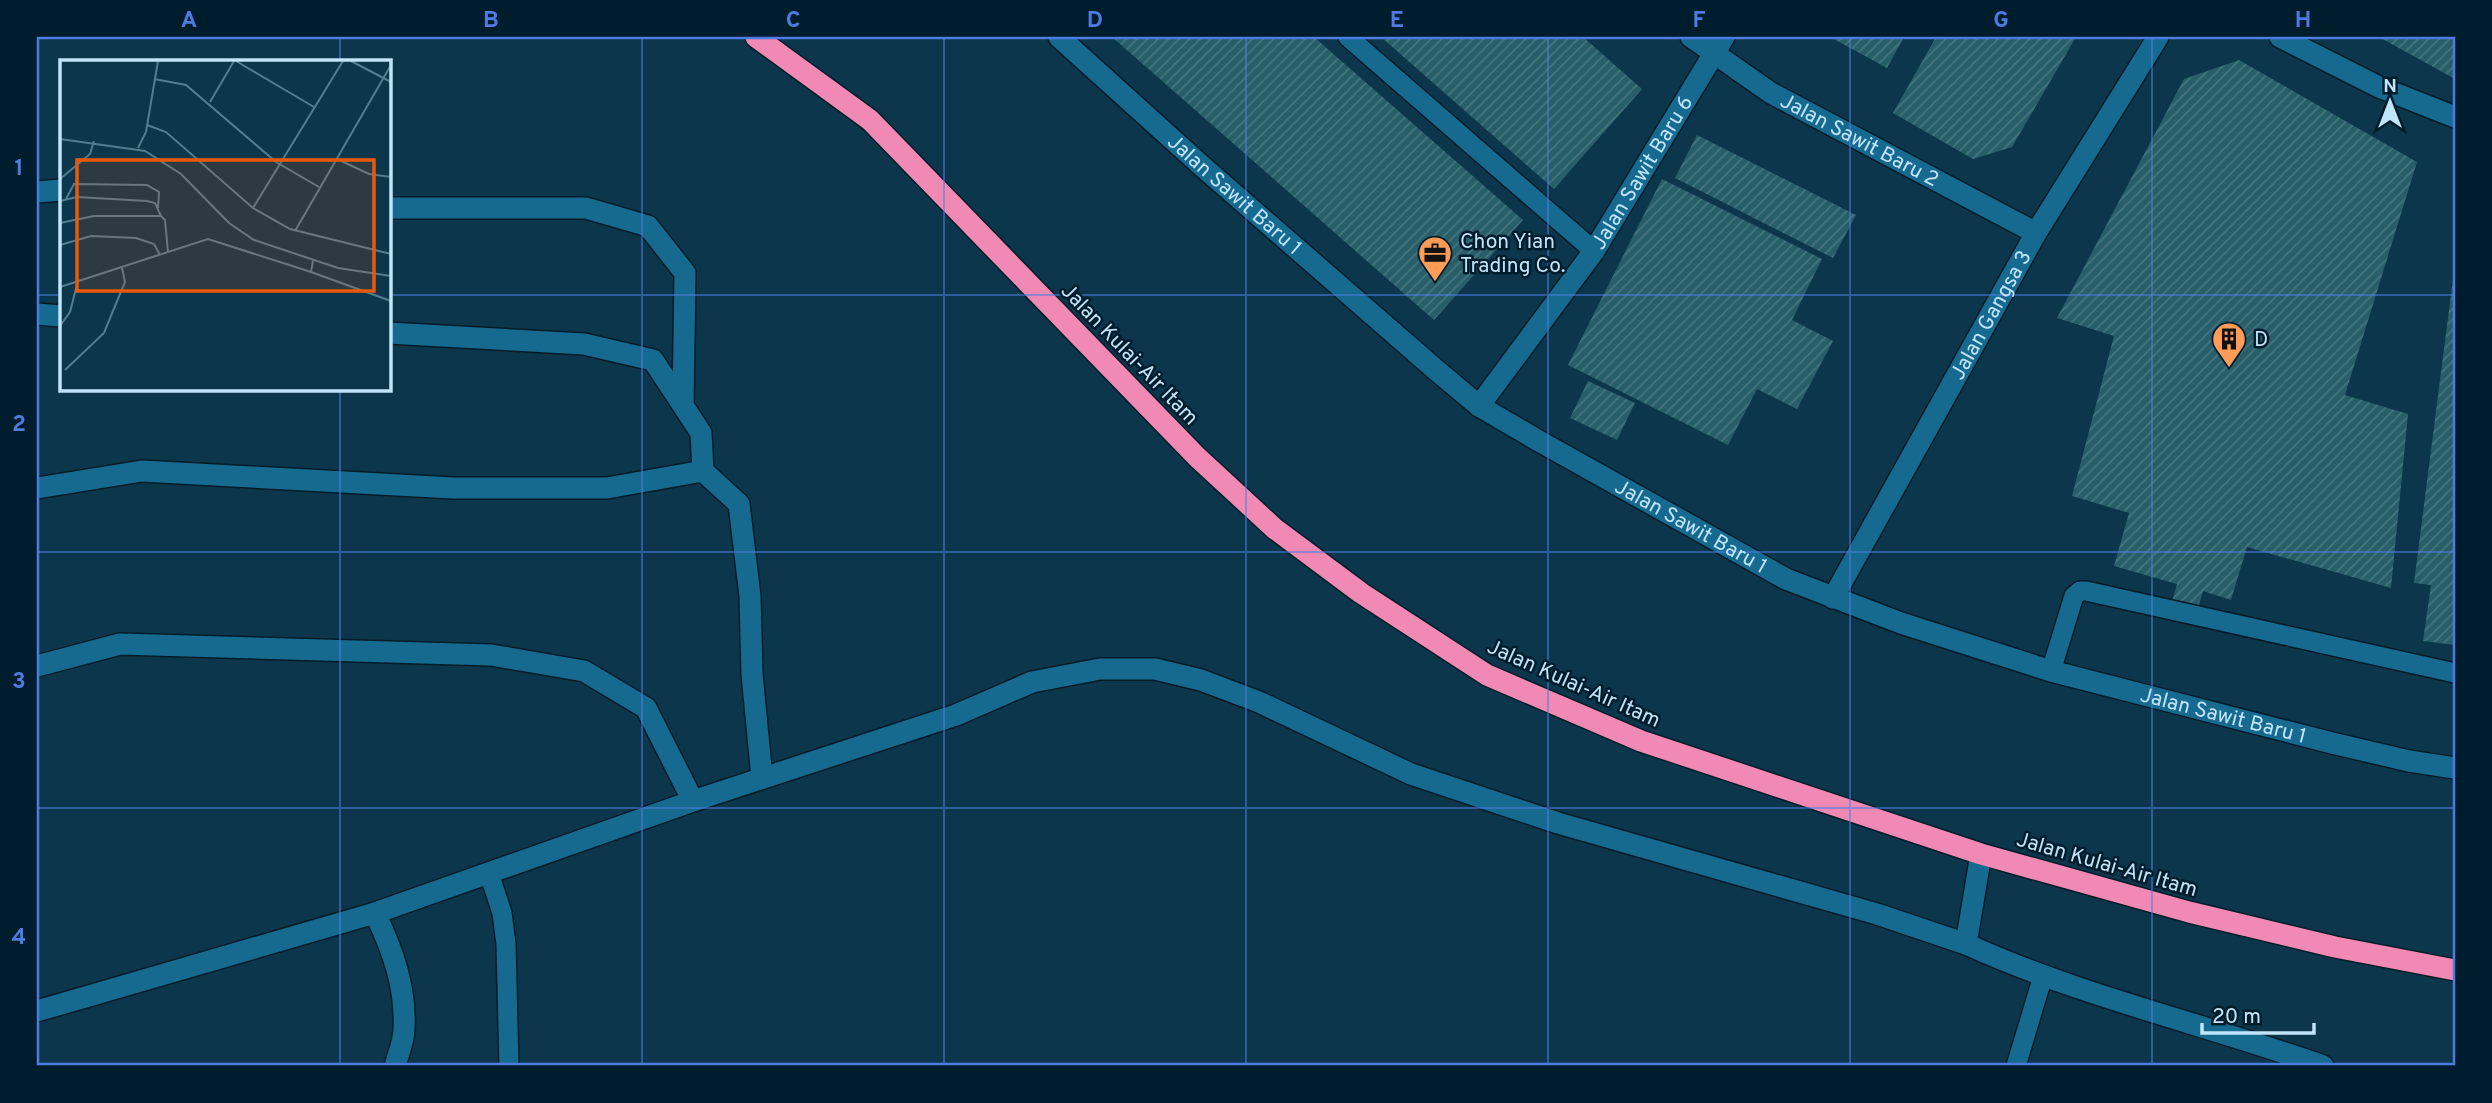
<svg xmlns="http://www.w3.org/2000/svg" width="2492" height="1103" font-family="Overpass,sans-serif">
  <style>
    .building { fill: url(#building-hatch) }
    .lines { fill: none; stroke-linecap: round; stroke-linejoin: round }
    .lane-casing { stroke: #051d29; stroke-width: 22 }
    .street-casing { stroke: #051d29; stroke-width: 24 }
    .highway-casing { stroke: #051d29; stroke-width: 24 }
    .lane { stroke: #166a90; stroke-width: 19 }
    .street { stroke: #166a90; stroke-width: 21 }
    .highway { stroke: #f08ab4; stroke-width: 21 }
    .grid { fill: none; stroke: #4e7be2; stroke-width: 2; stroke-opacity: 0.55 }
    .labels { text-anchor: middle; stroke-width: 5; stroke-linejoin: round; paint-order: stroke }
    .street-label { font-size: 21px; fill: #c0e4f9; stroke: #001d2d }
    .poi-label { font-size: 21px; fill: #c0e4f9; stroke: #001d2d; text-anchor: start }
    .inset-road { fill: none; stroke: #547c91; stroke-width: 2 }
    .view { fill: #e8590c; fill-opacity: 0.15; stroke: #e8590c; stroke-width: 3.5 }
    .inset-edge { fill: none; stroke: #c0e4f9; stroke-width: 3.5 }
    .neatline { fill: none; stroke: #4e7be2; stroke-width: 2.5 }
    .grid-label { font-size: 23px; text-anchor: middle; font-weight: bold; fill: #4e7be2 }
  </style>
  <defs>
    <pattern id="building-hatch" width="6" height="6" patternUnits="userSpaceOnUse" patternTransform="scale(1.75)"><rect width="6" height="6" fill="#285e69"/><path d="M-1 1l2-2M0 6l6-6M5 7l2-2" fill="none" stroke="#45757f"/></pattern>
  </defs>
  <rect width="100%" height="100%" fill="#0c364b"/>
  <path class="building" d="M 1112,37 L 1314,37 L 1523,220 L 1434,320 Z
    M 1381,37 L 1583,37 L 1642,89 L 1554,189 Z
    M 1830,37 L 1898,37 L 1903,39 L 1887,68 Z
    M 1936,37 L 2076,37 L 2012,147 L 1973,159 L 1893,113 Z
    M 2379,37 L 2455,37 L 2455,79 Z
    M 2239,60 L 2417,162 L 2345,395 L 2408,414 L 2391,588 L 2247,547 L 2231,600 L 2203,591 L 2197,612 L 2171,605 L 2177,584 L 2114,566 L 2129,513 L 2072,496 L 2114,336 L 2057,318 L 2184,79 Z
    M 1697,135 L 1856,215 L 1833,258 L 1675,178 Z
    M 1662,179 L 1822,259 L 1792,320 L 1833,341 L 1797,409 L 1757,389 L 1728,445 L 1568,365 Z
    M 2454,271 L 2455,271 L 2455,645 L 2423,641 L 2431,585 L 2414,583 Z
    M 1588,381 L 1635,403 L 1617,440 L 1570,418 Z"/>
  <g class="lines">
    <g class="lane-casing">
      <path id="lane" d="M 1348,37 L 1594,251
        M 2051,671 L 2074,596 L 2080,591 L 2086,591 L 2455,673
        M 489,873 L 502,913 L 506,944 L 509,1066
        M 2016,1066 L 2043,976"/>
    </g>
    <g class="street-casing">
      <g id="street">
        <path id="s1" d="M 1059,37 L 1203,167 L 1435,369 L 1479,406 L 1539,441 L 1786,579 L 1901,623 L 2051,671 L 2332,743 L 2409,761 L 2455,768"/>
        <path id="s2" d="M 1691,37 L 1771,93 L 2036,233"/>
        <path d="M 2280,37 L 2379,87 L 2455,117"/>
        <path d="M 37,192 L 61,190"/>
        <path d="M 388,208 L 586,208 L 648,226 L 685,273 L 683,405"/>
        <path d="M 37,314 L 61,316"/>
        <path id="s3" d="M 1479,406 L 1594,251 L 1724,37"/>
        <path d="M 703,471 L 739,504 L 750,596 L 752,674 L 762,778"/>
        <path d="M 37,488 L 142,471 L 453,488 L 607,488 L 703,471 L 701,433 L 653,360 L 584,344 L 388,333"/>
        <path id="s4" d="M 1833,598 L 2036,233 L 2158,37"/>
        <path d="M 37,666 L 120,644 L 491,655 L 584,671 L 646,708 L 693,801"/>
        <path d="M 1981,854 L 1966,944 C 2080,996 2205,1024 2323,1066"/>
        <path d="M 375,913 C 393,951 406,987 404,1029 C 404,1041 398,1055 395,1066"/>
        <path d="M 37,1011 L 375,913 L 693,801 L 956,715 L 1032,682 L 1100,669 L 1155,669 L 1201,680 L 1259,702 L 1411,774 L 1558,823 L 1877,914 L 1966,944"/>
      </g>
    </g>
    <g class="highway-casing">
      <path id="highway" d="M 756,37 L 870,120 L 1197,457 L 1275,529 L 1361,593 L 1487,675 L 1641,741 L 1981,854 L 2189,912 L 2335,947 L 2455,970"/>
    </g>
    <use href="#lane" class="lane"/>
    <use href="#street" class="street"/>
    <use href="#highway" class="highway"/>
  </g>
  <path class="grid" d="M 340,37 L 340,61M 642,37 L 642,1066M 944,37 L 944,1066M 1246,37 L 1246,1066M 1548,37 L 1548,1066M 1850,37 L 1850,1066M 2152,37 L 2152,1066M 37,295 L 61,295M 388,295 L 2455,295M 340,388 L 340,1066M 37,552 L 2455,552M 37,808 L 2455,808"/>
  <defs>
    <g id="office-pin" transform="scale(1.75)"><path d="M0 17L-7.5 6A9.5 9.5 0 1 1 7.5 6Z" fill="#fd9c56" stroke="#001d2d"/><path d="M-6-3h4V-5.5h4V-3h4V5H-6ZM-1-4.5V-3h2v-1.5ZM-6 0V1H6V0Z" fill="#111"/></g>
    <g id="building-pin" transform="scale(1.75)"><path d="M0 17L-7.5 6A9.5 9.5 0 1 1 7.5 6Z" fill="#fd9c56" stroke="#001d2d"/><path d="M-4-6H4V6H1V3H-1V6H-4ZM-2.5-4.3h1.7v1.8h-1.7ZM.8-4.3h1.7v1.8H.8ZM-2.5-1h1.7V.8h-1.7ZM.8-1h1.7V.8H.8Z" fill="#111"/></g>
  </defs>
  <g fill-rule="evenodd">
    <use href="#office-pin" x="1435" y="253"/>
    <use href="#building-pin" x="2229" y="339"/>
  </g>
  <g class="labels">
    <g class="street-label">
      <text dy="7" stroke="none"><textPath href="#s2" startOffset="198">Jalan Sawit Baru 2</textPath></text>
      <text dy="7" stroke="none"><textPath href="#s3" startOffset="285">Jalan Sawit Baru 6</textPath></text>
      <text dy="7" stroke="none"><textPath href="#s1" startOffset="236">Jalan Sawit Baru 1</textPath></text>
      <text dy="7" stroke="none"><textPath href="#s4" startOffset="324">Jalan Gangsa 3</textPath></text>
      <text transform="translate(1130 354) rotate(46)" y="7">Jalan Kulai-Air Itam</text>
      <text dy="7" stroke="none"><textPath href="#s1" startOffset="803">Jalan Sawit Baru 1</textPath></text>
      <text transform="translate(1574 683) rotate(24)" y="7">Jalan Kulai-Air Itam</text>
      <text dy="7" stroke="none"><textPath href="#s1" startOffset="1370">Jalan Sawit Baru 1</textPath></text>
      <text transform="translate(2107 864) rotate(16)" y="7">Jalan Kulai-Air Itam</text>
    </g>
    <g class="poi-label">
      <text x="1460" y="248">Chon Yian<tspan x="1460" dy="24">Trading Co.</tspan></text>
      <text x="2254" y="346">D</text>
    </g>
  </g>
  <g transform="translate(60 60)">
    <rect width="331" height="331" fill="#0c364b"/>
    <path class="inset-road" d="M 176,1 L 254,47M 291,1 L 331,22M 94,19 L 126,25 L 216,102 L 259,127M 150,42 L 174,1M 87,65 L 106,72 L 193,148 L 230,169 L 331,194M 0,79 L 85,91 L 121,114 L 169,163 L 194,180 L 278,208 L 331,216M 78,88 L 86,72 L 98,1M 277,99 L 309,114 L 331,117M 0,119 L 30,94 L 34,81M 6,139 L 14,124 L 87,125 L 99,132 L 98,148M 0,141 L 17,137 L 87,141 L 95,143 L 101,156 L 34,156 L 0,163M 193,148 L 283,1M 101,156 L 105,160 L 108,192M 235,171 L 331,5M 0,185 L 31,176 L 76,178 L 94,184 L 100,195M 253,201 L 251,212 L 331,241M 0,227 L 148,179 L 251,212M 0,266 L 10,252 L 18,221M 5,310 L 44,273 L 65,222 L 62,208"/>
    <path class="view" d="M 17,100 L 314,100 L 314,231 L 17,231 Z"/>
    <rect width="331" height="331" class="inset-edge"/>
  </g>
  <rect width="2492" height="1103" fill="none" stroke="#001d2d" stroke-width="77"/>
  <g transform="translate(2390 102)" stroke="#001d2d" stroke-width="5" paint-order="stroke">
  <path d="M0-5L12 26L0 18L-12 26Z" fill="#c0e4f9"/>
  <text y="-10" font-size="19" font-weight="bold" text-anchor="middle" fill="#c0e4f9">N</text>
  </g>
  <path d="M2202 1023v10h112v-10" fill="none" stroke="#c0e4f9" stroke-width="3.5"/>
  <text x="2212" y="1023" font-size="21" fill="#c0e4f9" stroke="#001d2d" stroke-width="5" paint-order="stroke">20 m</text>
  <rect x="38" y="38" width="2416" height="1026" class="neatline"/>
  <g class="grid-label">
    <text x="189" y="27">A</text>
    <text x="491" y="27">B</text>
    <text x="793" y="27">C</text>
    <text x="1095" y="27">D</text>
    <text x="1397" y="27">E</text>
    <text x="1699" y="27">F</text>
    <text x="2001" y="27">G</text>
    <text x="2303" y="27">H</text>
    <text x="19" y="175">1</text>
    <text x="19" y="431">2</text>
    <text x="19" y="688">3</text>
    <text x="19" y="944">4</text>
  </g>
</svg>
